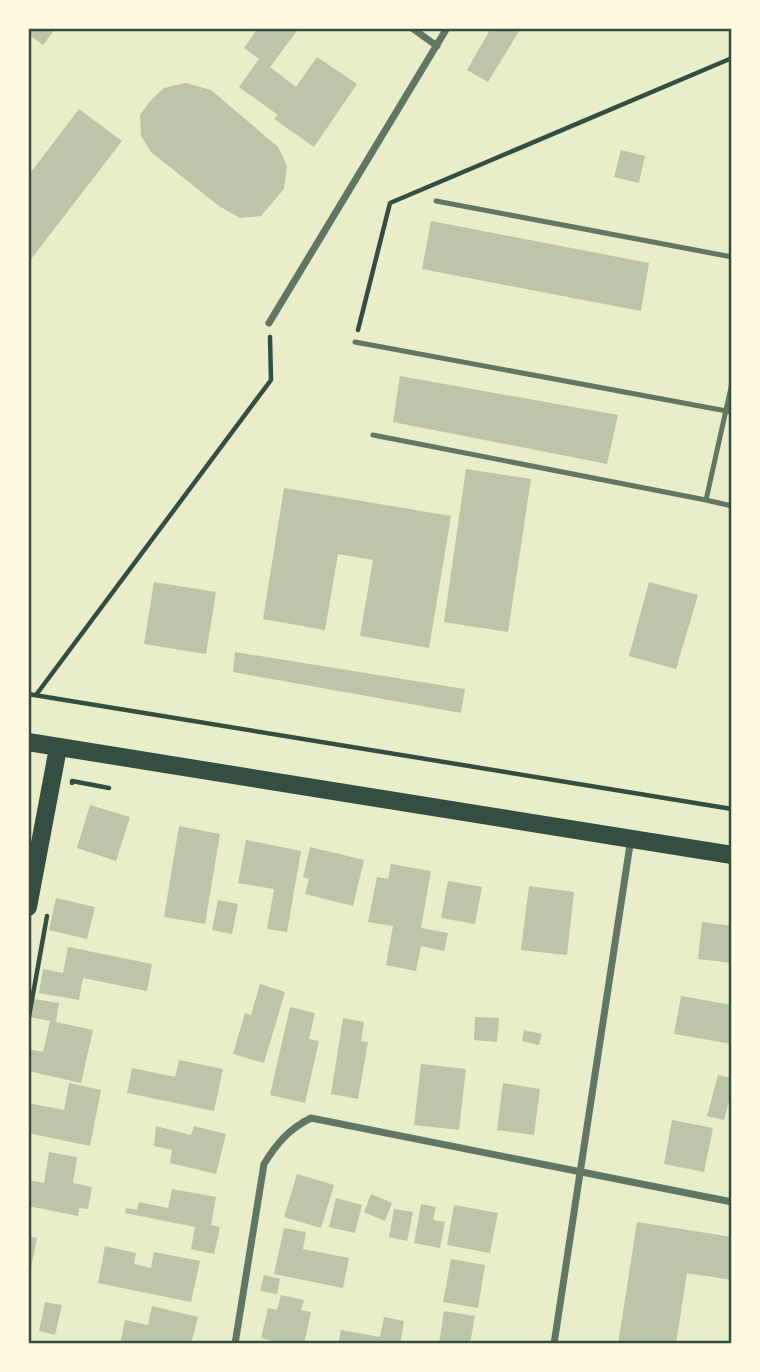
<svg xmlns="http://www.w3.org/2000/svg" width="760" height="1372" font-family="'Sofia Sans Condensed',sans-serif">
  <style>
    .building { fill: #bcc5a7 }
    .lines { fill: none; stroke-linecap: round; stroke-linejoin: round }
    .path { stroke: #344e41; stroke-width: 4.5 }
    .service { stroke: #617663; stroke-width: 5 }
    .minor { stroke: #617663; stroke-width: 7 }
    .primary { stroke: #344e41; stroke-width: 18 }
    .neatline { fill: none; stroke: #344e41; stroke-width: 2.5 }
  </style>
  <rect width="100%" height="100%" fill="#e9edc9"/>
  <path class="building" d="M 28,28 L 56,28 L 43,45 L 28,34 Z
    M 258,28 L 299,28 L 270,67 L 296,87 L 317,57 L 357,84 L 314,147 L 274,119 L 278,115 L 239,87 L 259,59 L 244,48 Z
    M 491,28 L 521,28 L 488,82 L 467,70 Z
    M 186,83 L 211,90 L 278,147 L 287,166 L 284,189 L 261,216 L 240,218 L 219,206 L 151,152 L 141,136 L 140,115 L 150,101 L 164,88 Z
    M 79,109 L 122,141 L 28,263 L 28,176 Z
    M 621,150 L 645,156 L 639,183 L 614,177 Z
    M 431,221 L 649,263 L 641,311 L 422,269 Z
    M 400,376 L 618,415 L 607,464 L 393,422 Z
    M 466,469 L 531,479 L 508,632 L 444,622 Z
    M 284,488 L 451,516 L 429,648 L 360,636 L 373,560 L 338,554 L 325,630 L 263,619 Z
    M 154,582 L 216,592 L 206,654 L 144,644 Z
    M 649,582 L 698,595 L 676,669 L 629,656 Z
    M 235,652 L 465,689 L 461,713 L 233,672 Z
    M 90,805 L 130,817 L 116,861 L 77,848 Z
    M 179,826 L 220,834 L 205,924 L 164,917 Z
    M 246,840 L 301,851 L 287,932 L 267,929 L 274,889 L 238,883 Z
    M 310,847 L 364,860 L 353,906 L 305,894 L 309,879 L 303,877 Z
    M 391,864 L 431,871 L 421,928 L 448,933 L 444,951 L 421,946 L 416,971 L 386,965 L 393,926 L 368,922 L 377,877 L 388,879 Z
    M 448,881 L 482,887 L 475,924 L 441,918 Z
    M 529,886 L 574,892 L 567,955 L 521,950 Z
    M 56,898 L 95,907 L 87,939 L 49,930 Z
    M 218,900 L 238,904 L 232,934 L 212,930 Z
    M 702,922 L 732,926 L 732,963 L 698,959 Z
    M 68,947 L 152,964 L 147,991 L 83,978 L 79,1000 L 39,993 L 43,969 L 63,973 Z
    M 260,984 L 285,992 L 264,1063 L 233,1054 L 245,1013 L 251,1015 Z
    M 681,996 L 732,1005 L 732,1044 L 674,1034 Z
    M 34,999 L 59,1003 L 56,1022 L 93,1030 L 81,1083 L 28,1071 L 28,1049 L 43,1052 L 50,1021 L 30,1017 Z
    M 290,1007 L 315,1013 L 309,1039 L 319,1041 L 305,1103 L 270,1095 Z
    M 475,1017 L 499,1018 L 497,1042 L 474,1040 Z
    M 343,1018 L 364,1022 L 361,1041 L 368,1042 L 358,1099 L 331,1094 Z
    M 524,1030 L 542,1034 L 539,1045 L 522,1041 Z
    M 179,1060 L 223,1069 L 214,1111 L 127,1093 L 132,1068 L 175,1077 Z
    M 421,1064 L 466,1069 L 459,1130 L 414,1125 Z
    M 718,1075 L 732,1078 L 732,1089 L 724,1120 L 707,1116 Z
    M 69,1083 L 101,1090 L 90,1146 L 28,1133 L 28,1103 L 64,1110 Z
    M 503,1083 L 540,1089 L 534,1135 L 497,1130 Z
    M 672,1120 L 713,1128 L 704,1172 L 664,1164 Z
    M 156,1126 L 191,1135 L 194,1126 L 226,1134 L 216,1174 L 170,1163 L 172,1150 L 154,1146 Z
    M 49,1152 L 77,1157 L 73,1183 L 92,1187 L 88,1209 L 79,1208 L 78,1216 L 28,1206 L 28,1180 L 44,1183 Z
    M 297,1174 L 334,1185 L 321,1228 L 284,1217 Z
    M 172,1189 L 216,1197 L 211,1225 L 220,1227 L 214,1254 L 191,1249 L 195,1227 L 125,1213 L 126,1208 L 137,1210 L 139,1202 L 168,1208 Z
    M 371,1194 L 392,1203 L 385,1221 L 364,1212 Z
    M 336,1198 L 362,1205 L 355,1233 L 329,1227 Z
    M 421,1204 L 436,1207 L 433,1220 L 445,1222 L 440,1248 L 414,1243 Z
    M 454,1205 L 498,1213 L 490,1253 L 447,1245 Z
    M 394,1209 L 413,1212 L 407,1241 L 389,1237 Z
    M 637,1222 L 732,1237 L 732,1280 L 687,1273 L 676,1344 L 618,1344 Z
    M 284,1228 L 306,1232 L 303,1249 L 349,1258 L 343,1288 L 274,1274 Z
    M 28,1236 L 37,1238 L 29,1278 L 28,1278 Z
    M 105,1246 L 136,1253 L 134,1264 L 151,1268 L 154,1252 L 200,1261 L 191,1302 L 98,1283 Z
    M 451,1259 L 485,1265 L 478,1308 L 443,1302 Z
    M 264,1275 L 280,1279 L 277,1294 L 260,1291 Z
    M 281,1295 L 304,1300 L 301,1310 L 311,1312 L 304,1344 L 284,1344 L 261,1338 L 268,1308 L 277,1310 Z
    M 45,1302 L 62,1305 L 55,1335 L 39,1331 Z
    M 152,1306 L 198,1317 L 191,1344 L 120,1344 L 125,1320 L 148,1325 Z
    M 444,1311 L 475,1316 L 470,1344 L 439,1344 Z
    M 384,1317 L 404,1321 L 400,1344 L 338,1344 L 341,1330 L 380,1337 Z"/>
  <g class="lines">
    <path class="path" d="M 358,330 L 390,203 L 732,58
      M 28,694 L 732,809
      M 36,695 L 271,380 L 270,337
      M 72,783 L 72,781 L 109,788
      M 28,1022 L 47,916"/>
    <path class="service" d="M 436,201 L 732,257
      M 355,342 L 732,412
      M 732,383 L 706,500 L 732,506
      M 373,435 L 706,500"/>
    <path class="minor" d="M 412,28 L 437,46
      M 269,323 L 447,28
      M 235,1344 L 264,1164 C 277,1143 289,1129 311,1118 L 732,1202
      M 554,1344 L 631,838"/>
    <path class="primary" d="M 28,742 L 732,855
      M 28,907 L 58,748"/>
  </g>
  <rect width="760" height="1372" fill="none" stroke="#fefae0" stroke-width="60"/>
  <rect x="30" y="30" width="700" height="1312" class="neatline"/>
</svg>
